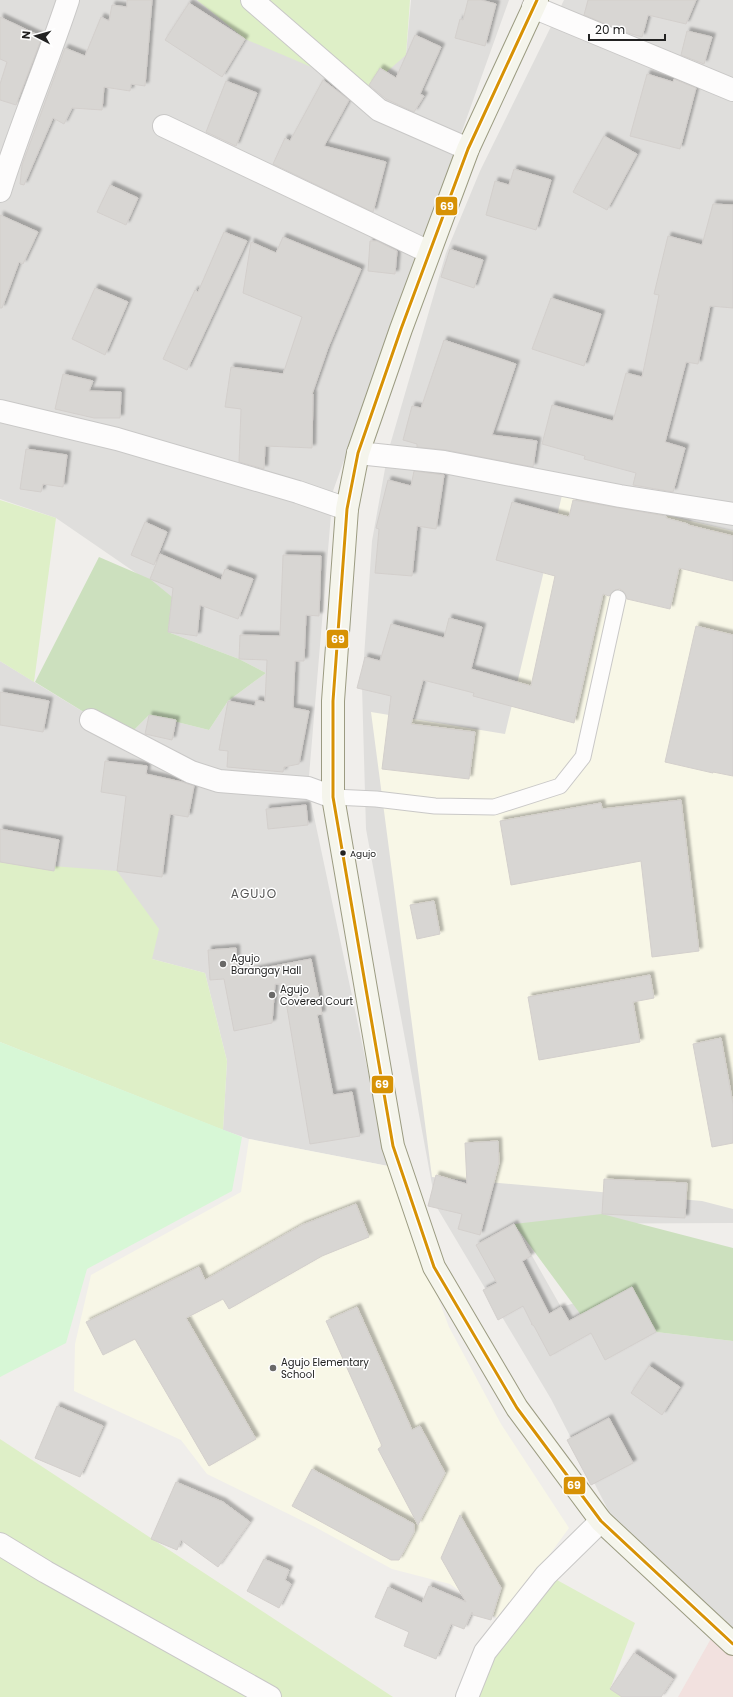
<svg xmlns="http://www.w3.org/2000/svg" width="733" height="1697" font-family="Poppins,sans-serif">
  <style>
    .residential { fill: #dfdedc }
    .commercial { fill: #f2e1df }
    .education { fill: #f8f7e7 }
    .grass { fill: #deefc7 }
    .forest { fill: #cce0be }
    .park { fill: #d7f7d6 }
    .building { fill: #d8d6d3; stroke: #d3cfcc; filter: url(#shadow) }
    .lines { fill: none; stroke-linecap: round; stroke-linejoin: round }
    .service-casing { stroke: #c9c8c7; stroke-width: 17 }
    .minor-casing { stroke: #c9c8c7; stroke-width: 24 }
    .secondary-casing { stroke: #9b9b81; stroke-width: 24 }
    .service { stroke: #fdfcfc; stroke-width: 15 }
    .minor { stroke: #fdfcfc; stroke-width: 22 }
    .secondary { stroke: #f5f5ec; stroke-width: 22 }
    .bus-1-casing { stroke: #fff; stroke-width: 6 }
    .bus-1 { stroke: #d79205; stroke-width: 3 }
    .bus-dot { fill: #222; stroke: #fff; stroke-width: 1.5 }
    .poi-dot { fill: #6a6968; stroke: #fff; stroke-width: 1.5 }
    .labels { text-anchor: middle; stroke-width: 3; stroke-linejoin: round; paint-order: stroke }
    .bus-label { font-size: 9px; fill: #222; stroke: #fff; text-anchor: start }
    .poi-label { font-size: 10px; fill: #222; stroke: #fff; text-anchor: start }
    .quarter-label { font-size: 12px; letter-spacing: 1px; fill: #555; stroke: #fff }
    .line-badge { stroke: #fff; stroke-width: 1.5 }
    .badge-label { font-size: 11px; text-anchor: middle; font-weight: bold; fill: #fff }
  </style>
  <defs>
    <filter id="shadow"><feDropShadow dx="3.5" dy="-3.5" stdDeviation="1" flood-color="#0004"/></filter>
  </defs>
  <rect width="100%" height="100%" fill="#f0eeeb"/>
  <path class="residential" d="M 0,0 L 197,0 L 245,39 L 406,55 L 411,0 L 509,0 L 333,491 L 308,788 L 388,1166 L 249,1139 L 223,1130 L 227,1061 L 205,973 L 152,959 L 0,862 L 0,661 L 126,738 L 149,715 L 209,730 L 228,701 L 266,673 L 239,659 L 168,632 L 171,597 L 56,518 L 0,499 L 0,221 L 2,216 L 0,215 Z
    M 564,0 L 733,0 L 733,1223 L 514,1224 L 561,1307 L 632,1287 L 656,1332 L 733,1341 L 733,1650 L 622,1537 L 551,1399 L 436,1206 L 366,829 L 362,686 L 372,541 L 388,452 L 446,253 L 480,171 Z"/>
  <path class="commercial" d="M 713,1635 L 733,1652 L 733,1697 L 678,1697 Z"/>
  <path class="education" d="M 563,491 L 733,531 L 733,1209 L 702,1201 L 432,1177 L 371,712 L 505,734 Z
    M 249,1139 L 388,1166 L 449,1327 L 501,1424 L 569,1528 L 501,1621 L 450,1584 L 392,1569 L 315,1527 L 207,1474 L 181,1440 L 74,1391 L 75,1344 L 91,1275 L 241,1192 Z"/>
  <path class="grass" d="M 197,0 L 410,0 L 406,55 L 366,90 L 245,39 Z
    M 0,500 L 56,518 L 34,682 L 0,661 Z
    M 0,862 L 117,871 L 159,929 L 152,959 L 205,973 L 227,1061 L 223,1130 L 0,1042 Z
    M 0,1439 L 393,1697 L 0,1697 Z
    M 557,1580 L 635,1623 L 610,1689 L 622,1697 L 477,1697 L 493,1656 Z"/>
  <path class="forest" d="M 99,557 L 150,579 L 172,597 L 168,632 L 239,659 L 266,673 L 228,701 L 209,730 L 149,715 L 126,738 L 35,682 Z
    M 602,1214 L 733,1248 L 733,1341 L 656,1332 L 632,1287 L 581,1315 L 514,1224 Z"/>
  <path class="park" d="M 0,1042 L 242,1137 L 232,1191 L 87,1269 L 66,1343 L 0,1377 Z"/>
  <path class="building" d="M 127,0 L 152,0 L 145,86 L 131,84 L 130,91 L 104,87 L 102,110 L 72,108 L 64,124 L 53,118 L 24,185 L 20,184 L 22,165 L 65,48 L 85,56 L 101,17 L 109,21 L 112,5 L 127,7 Z
    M 468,0 L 481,0 L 496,4 L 485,46 L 455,38 L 460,19 L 463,20 Z
    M 588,0 L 696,0 L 686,24 L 648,15 L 642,37 L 628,33 L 584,15 Z
    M 189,3 L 245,39 L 222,77 L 165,40 Z
    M 0,17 L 42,37 L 16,105 L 0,100 L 0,84 L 7,62 L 0,59 Z
    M 687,31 L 712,37 L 704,64 L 681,55 Z
    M 415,35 L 441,47 L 420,94 L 424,96 L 414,112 L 386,99 L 369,85 L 380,68 L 396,78 Z
    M 647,74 L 673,82 L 674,79 L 696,88 L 680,149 L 630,136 Z
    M 323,80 L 349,100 L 324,146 L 386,162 L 373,212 L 273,164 L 285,138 L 290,141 Z
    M 226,81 L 257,93 L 236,146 L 206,132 Z
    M 604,136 L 637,154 L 607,210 L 573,192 Z
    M 514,169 L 551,180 L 536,230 L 486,215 L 495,181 L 509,185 Z
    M 110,185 L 138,198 L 126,225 L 97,212 Z
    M 713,204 L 733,205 L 733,308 L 710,306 L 698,364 L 686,362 L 665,442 L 685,448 L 673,492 L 633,485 L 636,473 L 584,459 L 585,456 L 542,444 L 552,405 L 613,421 L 626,373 L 642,377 L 659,295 L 654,294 L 668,236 L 702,245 Z
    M 0,215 L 38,232 L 23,264 L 19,262 L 2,308 L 0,308 Z
    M 224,232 L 247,241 L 187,370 L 163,359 L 195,290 L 198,292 Z
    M 283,237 L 361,269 L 328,348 L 312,394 L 313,394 L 312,448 L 265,446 L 264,469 L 239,462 L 241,409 L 225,407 L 231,367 L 283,374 L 302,317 L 243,293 L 251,242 L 276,253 Z
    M 370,241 L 377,241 L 397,251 L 395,274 L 368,271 Z
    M 450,249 L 483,260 L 474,288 L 441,277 Z
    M 95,288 L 128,302 L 105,355 L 72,339 Z
    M 551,298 L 601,314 L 584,366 L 532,349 Z
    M 444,340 L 516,364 L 492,435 L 537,441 L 533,467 L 446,450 L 417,447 L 417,444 L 403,440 L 412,406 L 421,408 Z
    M 63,374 L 93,381 L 89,391 L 121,392 L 120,418 L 94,418 L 55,409 Z
    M 26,449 L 67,455 L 63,487 L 43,484 L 41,492 L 20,489 Z
    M 414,471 L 444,475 L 436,529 L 417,526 L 412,576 L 375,573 L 379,529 L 376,528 L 388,480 L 411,486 Z
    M 573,500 L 666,516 L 666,518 L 688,524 L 688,525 L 733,536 L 733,581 L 679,568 L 670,609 L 627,599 L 624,592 L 620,589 L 615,590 L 609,596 L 603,594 L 574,723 L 473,696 L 474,693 L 423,680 L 411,724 L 475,732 L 469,779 L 382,769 L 391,696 L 357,688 L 365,657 L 380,661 L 391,624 L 444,638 L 449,618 L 482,627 L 471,669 L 531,686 L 555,576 L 496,560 L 512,502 L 569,517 Z
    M 145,522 L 167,532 L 154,565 L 131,555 Z
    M 160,554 L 221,580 L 225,569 L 253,579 L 238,619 L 200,605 L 197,636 L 168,632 L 173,588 L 150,579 Z
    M 283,555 L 321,556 L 319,616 L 306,615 L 304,661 L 295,661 L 293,708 L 309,711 L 299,764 L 284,767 L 283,772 L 227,767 L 228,751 L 219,750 L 228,701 L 255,706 L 256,700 L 265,702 L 267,660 L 239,659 L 240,635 L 280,636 Z
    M 696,626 L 733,635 L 733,776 L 713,772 L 713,773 L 665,762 Z
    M 0,692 L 49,701 L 43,732 L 0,725 Z
    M 149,715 L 176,720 L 172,740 L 145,734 Z
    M 105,761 L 147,766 L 146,774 L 182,782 L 194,786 L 188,817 L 170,814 L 162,877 L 117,871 L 126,796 L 101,792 Z
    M 681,800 L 699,951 L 652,957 L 641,861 L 511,885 L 500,821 L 601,803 L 602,809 Z
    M 306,805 L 308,825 L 268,829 L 266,809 Z
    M 0,829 L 59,840 L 54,871 L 0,862 Z
    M 434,901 L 440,934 L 417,939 L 410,905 Z
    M 236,948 L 237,973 L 311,959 L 322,1014 L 317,1015 L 333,1095 L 352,1092 L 360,1136 L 310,1144 L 283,984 L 275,984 L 272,1023 L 234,1031 L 224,979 L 210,980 L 208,950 Z
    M 650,975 L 654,998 L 633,1002 L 640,1042 L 539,1060 L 528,997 Z
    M 721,1038 L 733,1104 L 733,1143 L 712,1147 L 693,1044 Z
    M 498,1141 L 499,1163 L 480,1235 L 458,1229 L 462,1214 L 428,1206 L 436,1175 L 467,1184 L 465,1143 Z
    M 604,1179 L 687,1183 L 685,1218 L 602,1214 Z
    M 356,1204 L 369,1237 L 322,1256 L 229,1309 L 223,1299 L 186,1318 L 256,1439 L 209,1466 L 135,1339 L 103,1355 L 86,1322 L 199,1267 L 205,1280 L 302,1225 Z
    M 514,1224 L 531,1256 L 522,1261 L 549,1314 L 561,1307 L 569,1321 L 632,1287 L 656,1332 L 605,1360 L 591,1333 L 550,1356 L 534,1326 L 531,1324 L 532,1324 L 523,1306 L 498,1320 L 483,1290 L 497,1283 L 476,1245 Z
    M 357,1307 L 412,1430 L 420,1426 L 445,1473 L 418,1525 L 378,1449 L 382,1446 L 326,1321 Z
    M 649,1366 L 680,1387 L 662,1415 L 631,1393 Z
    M 57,1406 L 103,1426 L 80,1477 L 35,1458 Z
    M 609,1418 L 633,1463 L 591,1485 L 567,1440 Z
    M 312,1469 L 414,1524 L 414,1532 L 399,1560 L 391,1560 L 292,1506 Z
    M 176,1482 L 223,1502 L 250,1522 L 218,1567 L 181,1540 L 177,1550 L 151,1539 Z
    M 460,1515 L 501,1588 L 491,1620 L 473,1615 L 472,1612 L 464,1629 L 451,1624 L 436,1659 L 404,1646 L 409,1632 L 375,1617 L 388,1587 L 422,1603 L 429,1586 L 466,1602 L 441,1558 Z
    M 264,1559 L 289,1570 L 285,1580 L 291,1584 L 279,1608 L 247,1591 Z
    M 634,1653 L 673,1679 L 661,1697 L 622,1697 L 610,1689 Z"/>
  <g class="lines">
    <g class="service-casing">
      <path id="service" d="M 333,797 L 376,799 L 435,806 L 494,807 L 560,786 L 583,757 L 618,598"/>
    </g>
    <g class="minor-casing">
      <path id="minor" d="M 252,0 L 379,110 L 468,149
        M 533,7 L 733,90
        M 164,126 L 429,252
        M 0,191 C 20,126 47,64 68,0
        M 0,411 L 117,439 L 298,492 L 347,509
        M 358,453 L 444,462 L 620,496 L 733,514
        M 91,720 L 191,772 L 219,781 L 308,788 L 333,797
        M 0,1544 L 46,1572 L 270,1697
        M 467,1697 L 485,1652 L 546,1575 L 601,1521"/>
    </g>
    <g class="secondary-casing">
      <path id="secondary" d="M 537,0 L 468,149 L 401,329 L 358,453 L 347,509 L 333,701 L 333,797 L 393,1146 L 434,1267 L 517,1408 L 601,1521 L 733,1644"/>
    </g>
    <use href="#service" class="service"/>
    <use href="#minor" class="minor"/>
    <use href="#secondary" class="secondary"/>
    <g class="bus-1-casing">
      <path id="bus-1" d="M 537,0 L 468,149 L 401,329 L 358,453 L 347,509 L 333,701 L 333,797 L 393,1146 L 434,1267 L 517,1408 L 601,1521 L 733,1644"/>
    </g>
    <use href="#bus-1" class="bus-1"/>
  </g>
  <circle class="bus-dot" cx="343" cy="853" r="3.5"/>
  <g class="poi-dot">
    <circle cx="223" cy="964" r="4"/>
    <circle cx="272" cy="995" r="4"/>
    <circle cx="273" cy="1368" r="4"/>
  </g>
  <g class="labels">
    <g class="bus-label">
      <text x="350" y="857">Agujo</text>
    </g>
    <g class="poi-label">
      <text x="231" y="962">Agujo<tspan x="231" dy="12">Barangay Hall</tspan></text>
      <text x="280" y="993">Agujo<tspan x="280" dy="12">Covered Court</tspan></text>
      <text x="281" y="1366">Agujo Elementary<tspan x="281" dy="12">School</tspan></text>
    </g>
    <g class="quarter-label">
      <text x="254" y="898">AGUJO</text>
    </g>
  </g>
  <g class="line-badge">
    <rect x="435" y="196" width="23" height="20" rx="4" fill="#d79205"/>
    <rect x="326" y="629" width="23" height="20" rx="4" fill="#d79205"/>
    <rect x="371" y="1075" width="23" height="19" rx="4" fill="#d79205"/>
    <rect x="563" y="1476" width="23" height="19" rx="4" fill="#d79205"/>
  </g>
  <g class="badge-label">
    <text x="447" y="210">69</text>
    <text x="338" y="643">69</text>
    <text x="382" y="1088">69</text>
    <text x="574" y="1489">69</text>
  </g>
  <g transform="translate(36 36) rotate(276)" stroke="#ffffff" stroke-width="3" paint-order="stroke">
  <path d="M0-3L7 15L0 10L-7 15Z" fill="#222222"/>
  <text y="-6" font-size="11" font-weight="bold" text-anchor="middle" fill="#222222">N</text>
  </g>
  <path d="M589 34v6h76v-6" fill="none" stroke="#222222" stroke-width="2"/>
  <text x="595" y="34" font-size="12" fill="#222222" stroke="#ffffff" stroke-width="3" paint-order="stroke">20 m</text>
</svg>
